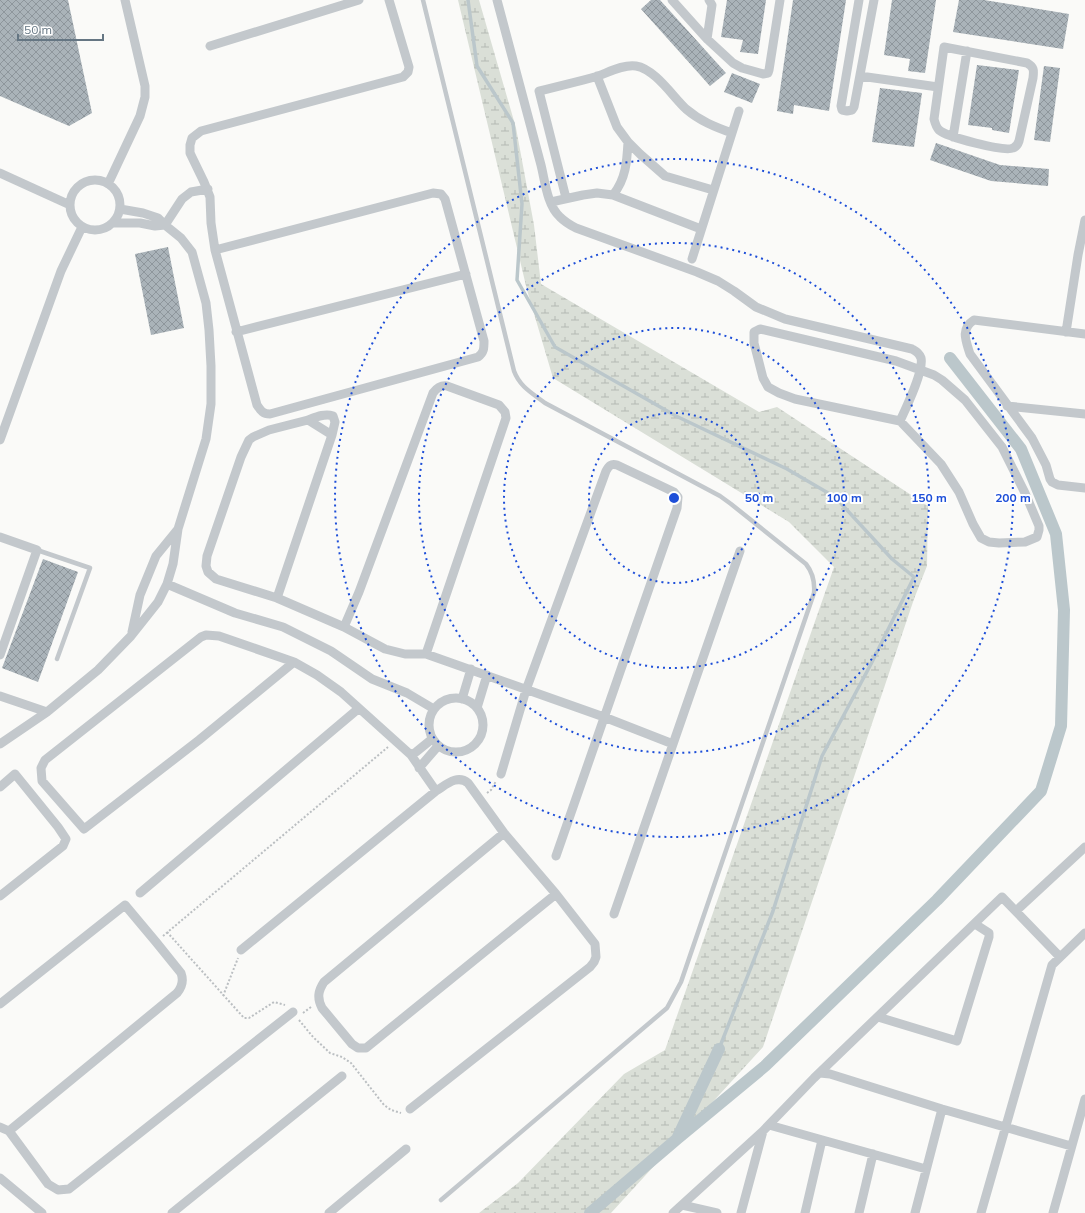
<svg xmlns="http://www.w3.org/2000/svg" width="1085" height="1213" viewBox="0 0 1085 1213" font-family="Mulish,sans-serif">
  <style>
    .wetland { fill: url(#wetland-marsh) }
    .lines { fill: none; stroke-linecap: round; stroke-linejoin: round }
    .stream { stroke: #bbc7cb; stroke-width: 3.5 }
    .canal { stroke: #bbc7cb; stroke-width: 12 }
    .building { fill: url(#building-cross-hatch) }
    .path { stroke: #bbbfc2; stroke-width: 2; stroke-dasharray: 2 2; stroke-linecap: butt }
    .lane { stroke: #c3c8cc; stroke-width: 4.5 }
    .street { stroke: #c3c8cc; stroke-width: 9 }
    .ring { fill: none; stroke: #1d4ed8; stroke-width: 2; stroke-dasharray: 2 4 }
    .centre { fill: #1d4ed8; stroke: #fff; stroke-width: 2 }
    .ring-label { font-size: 12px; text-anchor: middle; font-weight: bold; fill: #1d4ed8; stroke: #fff; stroke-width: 4; stroke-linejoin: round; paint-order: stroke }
  </style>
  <defs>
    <pattern id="wetland-marsh" width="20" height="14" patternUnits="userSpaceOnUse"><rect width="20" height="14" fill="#dadfd7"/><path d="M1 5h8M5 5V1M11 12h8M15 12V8" fill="none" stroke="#b4b9b4"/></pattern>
    <pattern id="building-cross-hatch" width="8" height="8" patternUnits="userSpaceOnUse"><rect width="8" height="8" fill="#aab3b9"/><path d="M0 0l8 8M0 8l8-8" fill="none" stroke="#8e969c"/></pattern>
  </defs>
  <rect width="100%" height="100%" fill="#fafaf8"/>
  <path class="wetland" d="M 458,0 L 479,0 L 516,128 L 534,225 L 541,284 L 759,412 L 777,407 L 928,506 L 927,566 L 914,599 L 763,1047 L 611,1213 L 479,1213 L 518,1183 L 624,1074 L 665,1050 L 834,567 L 789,522 L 553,378 L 527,290 Z"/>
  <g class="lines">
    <path class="stream" d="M 468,0 L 477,66 L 513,123 L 522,204 L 517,280 L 555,347 L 676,416 L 787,469 L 835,497 L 892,559 L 914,577 L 871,664 L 822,756 L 773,911 L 719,1049"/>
    <path class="canal" d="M 677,1139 L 765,1066 L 937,900 L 1041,791 L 1061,726 L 1064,610 L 1056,534 L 1021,449 L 950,358
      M 590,1213 L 677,1139 L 719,1049"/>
  </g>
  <path class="building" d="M 0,0 L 68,0 L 92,113 L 69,126 L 0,96 Z
    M 651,0 L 660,0 L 726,73 L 710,86 L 641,9 Z
    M 727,0 L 766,0 L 758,54 L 740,52 L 743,40 L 721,37 Z
    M 793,0 L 846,0 L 829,111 L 794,105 L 793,114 L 777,111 Z
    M 892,0 L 936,0 L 925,73 L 908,71 L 910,59 L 884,55 Z
    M 959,0 L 984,0 L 1069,14 L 1063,49 L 953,32 Z
    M 977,65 L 1019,70 L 1009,133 L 992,130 L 992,128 L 968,125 Z
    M 1044,66 L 1060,68 L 1050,142 L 1034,140 Z
    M 732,73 L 760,84 L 752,103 L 724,92 Z
    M 880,88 L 922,93 L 914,147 L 872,142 Z
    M 936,143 L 1000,165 L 1049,169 L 1048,186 L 991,181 L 930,160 Z
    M 168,247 L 184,328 L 151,335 L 135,254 Z
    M 43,559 L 78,572 L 38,682 L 2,668 Z"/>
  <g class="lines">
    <path class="path" d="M 487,793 L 491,790 L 496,781
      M 167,932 L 244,1018 L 249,1018 L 274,1002 L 285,1005
      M 163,936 L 388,747
      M 223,996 L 238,958
      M 303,1013 L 311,1007
      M 299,1020 L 313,1037 L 330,1053 L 342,1057 L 351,1063 L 384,1105 L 391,1110 L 401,1113"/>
    <path class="lane" d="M 423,0 L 514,371 C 520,387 532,393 545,403 L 720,496 L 731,504 L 806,564 C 813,573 815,582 814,593 L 681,982 L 667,1008 L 441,1200
      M 37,550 L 90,568 L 57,659"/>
    <path class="street" d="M 497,0 L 541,165 C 545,181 547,205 560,217 C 564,221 570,225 576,228 L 697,272 L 718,281 L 734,291 L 756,307 L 785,319 L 912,349 C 917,352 919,353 921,358 C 924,371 906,408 900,421
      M 672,0 L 707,39 L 733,63 L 742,68 L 763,74 L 768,73 L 769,70 L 780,0
      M 859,0 L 841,106 L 842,110 L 847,111 L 852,110 L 854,107 L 874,0
      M 707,39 L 712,5 L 709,0
      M 210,46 L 359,0
      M 944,47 L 1027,63 C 1034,67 1034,70 1033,78 L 1019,141 C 1018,144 1016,147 1013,148 C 1004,152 947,137 939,130 C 936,127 935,123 934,119 Z
      M 597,76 L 617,127 L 628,142 L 640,154 L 665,176 L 713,190
      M 860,76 L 938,87
      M 953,137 L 967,51
      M 0,173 L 70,205
      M70 205a25 25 0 1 1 50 0a25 25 0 1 1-50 0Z
      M 108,184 L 140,116 L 145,97 L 145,86 L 125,0
      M 613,195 C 626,179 627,161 628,142
      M 566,198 L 539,91 C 558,86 578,82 598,76 C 609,72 624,64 636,66 C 655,69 673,97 686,109 C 700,121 715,127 732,133
      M 551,202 L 583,195 L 597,193 L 613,195 L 701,229
      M 113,223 L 140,223 L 155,226 L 165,225
      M 165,225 L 182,199 L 191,192 L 208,189
      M 215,250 L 433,193 L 441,194 L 445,199 L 484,341 C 484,348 484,353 478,357 L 270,414 C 263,414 261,411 257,405 L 215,250 L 211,223 L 210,197 L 204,182 L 190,153 L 190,145 L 192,138 L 201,131 L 403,77 L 408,72 L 409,67 L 389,0
      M 692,259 L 739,111
      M 760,329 L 896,361 L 934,375 L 942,380 L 965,400 L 1002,447 L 1025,493 L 1039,526 L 1039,530 L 1037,537 L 1025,542 L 999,543 L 989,542 L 981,538 L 973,524 L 959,492 L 941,464 L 900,421 L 795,399 L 779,393 L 768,387 L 763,378 L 754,343 L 754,332 Z
      M 236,332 L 466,274
      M 1066,332 L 1078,255 L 1085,220
      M 1085,334 L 974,320 C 960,329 966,341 970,354 L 1032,438 L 1046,465 L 1050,479 L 1052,482 L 1058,485 L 1085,488
      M 1007,406 L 1085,414
      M 308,420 C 316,417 325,413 333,416 L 335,422 L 332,435
      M 0,440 L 61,271 L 82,227
      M 0,537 L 37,550 L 0,655
      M 167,584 L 235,613 L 283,627 L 331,651 L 372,679 L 407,693 L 434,709
      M 277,598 L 332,435 L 308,420 L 269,430 L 253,437 L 249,440 L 241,457 L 207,556 L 206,566 L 208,572 L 216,579 L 277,598 L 344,627 L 385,649 L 405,654 L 426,654 L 604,717 L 673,744
      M 344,627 L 359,592 L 433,393 C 436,389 440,385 447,386 L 499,405 L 505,412 L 506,418 L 426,654
      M 132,632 L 140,595 L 156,556 L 178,529
      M 294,662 L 199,740 L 84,829 L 42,781 L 41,768 L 45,760 L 201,637 L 206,635 L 219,636 L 294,662 L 317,675 L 341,692 L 411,755 L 436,791
      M 0,696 L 47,712
      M429 725a27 27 0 1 1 54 0a27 27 0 1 1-54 0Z
      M 462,699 L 471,669
      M 477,708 L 487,675
      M 0,744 L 47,712 L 98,670 L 131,636 L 158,602 L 167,584 L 173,564 L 178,529 L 206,439 L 211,404 L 211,366 L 209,330 L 206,303 L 192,252 L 181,238 L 165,225 L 158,218 L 143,213 L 120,209
      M 411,755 L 416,752 L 432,739
      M 419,768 L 438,746
      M 501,774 L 526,690 L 606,471 C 609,466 611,463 617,465 L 674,492 L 678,497 L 677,508 L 556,856
      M 0,787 L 15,774 L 58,827 L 66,839 L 63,846 L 0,896
      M 504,833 L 324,982 C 318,991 317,998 322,1008 L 352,1044 L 358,1048 L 366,1048 L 556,894
      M 140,893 L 358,709
      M 1016,911 L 1085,847
      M 614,914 L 740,551
      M 241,950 L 436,791 C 446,785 457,774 468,783 L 504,833 L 556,894 L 595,944 L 596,957 L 594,962 L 590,967 L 410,1109
      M 0,1004 L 125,905 L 156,942 L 181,973 C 184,981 182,987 177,993 L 9,1131
      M 878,1017 L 957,1041 L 989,937 L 989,933 L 975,924
      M 820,1073 L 830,1074 L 942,1109 L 1071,1146
      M 769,1125 L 926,1169
      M 0,1127 L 9,1131 L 48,1184 L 58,1190 L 69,1189 L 293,1012
      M 0,1178 L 42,1213
      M 682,1205 L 717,1213
      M 172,1213 L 342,1076
      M 329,1213 L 406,1149
      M 673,1213 L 763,1131 L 814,1078 L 1002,897 L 1060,957
      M 741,1213 L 763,1131
      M 805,1213 L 822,1140
      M 859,1213 L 873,1154
      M 915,1213 L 942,1109
      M 981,1213 L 1052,965 L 1085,933
      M 1053,1213 L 1085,1099"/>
  </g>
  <g class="ring">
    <circle cx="674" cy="498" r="85"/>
    <circle cx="674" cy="498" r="170"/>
    <circle cx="674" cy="498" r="255"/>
    <circle cx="674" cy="498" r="339"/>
  </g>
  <circle cx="674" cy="498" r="6" class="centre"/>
  <g class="ring-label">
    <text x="759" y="502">50 m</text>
    <text x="844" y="502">100 m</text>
    <text x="929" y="502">150 m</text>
    <text x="1013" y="502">200 m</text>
  </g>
  <path d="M18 34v6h85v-6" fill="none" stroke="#657683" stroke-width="2"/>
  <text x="24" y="34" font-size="12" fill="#657683" stroke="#ffffff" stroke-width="3" paint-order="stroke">50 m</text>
</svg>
